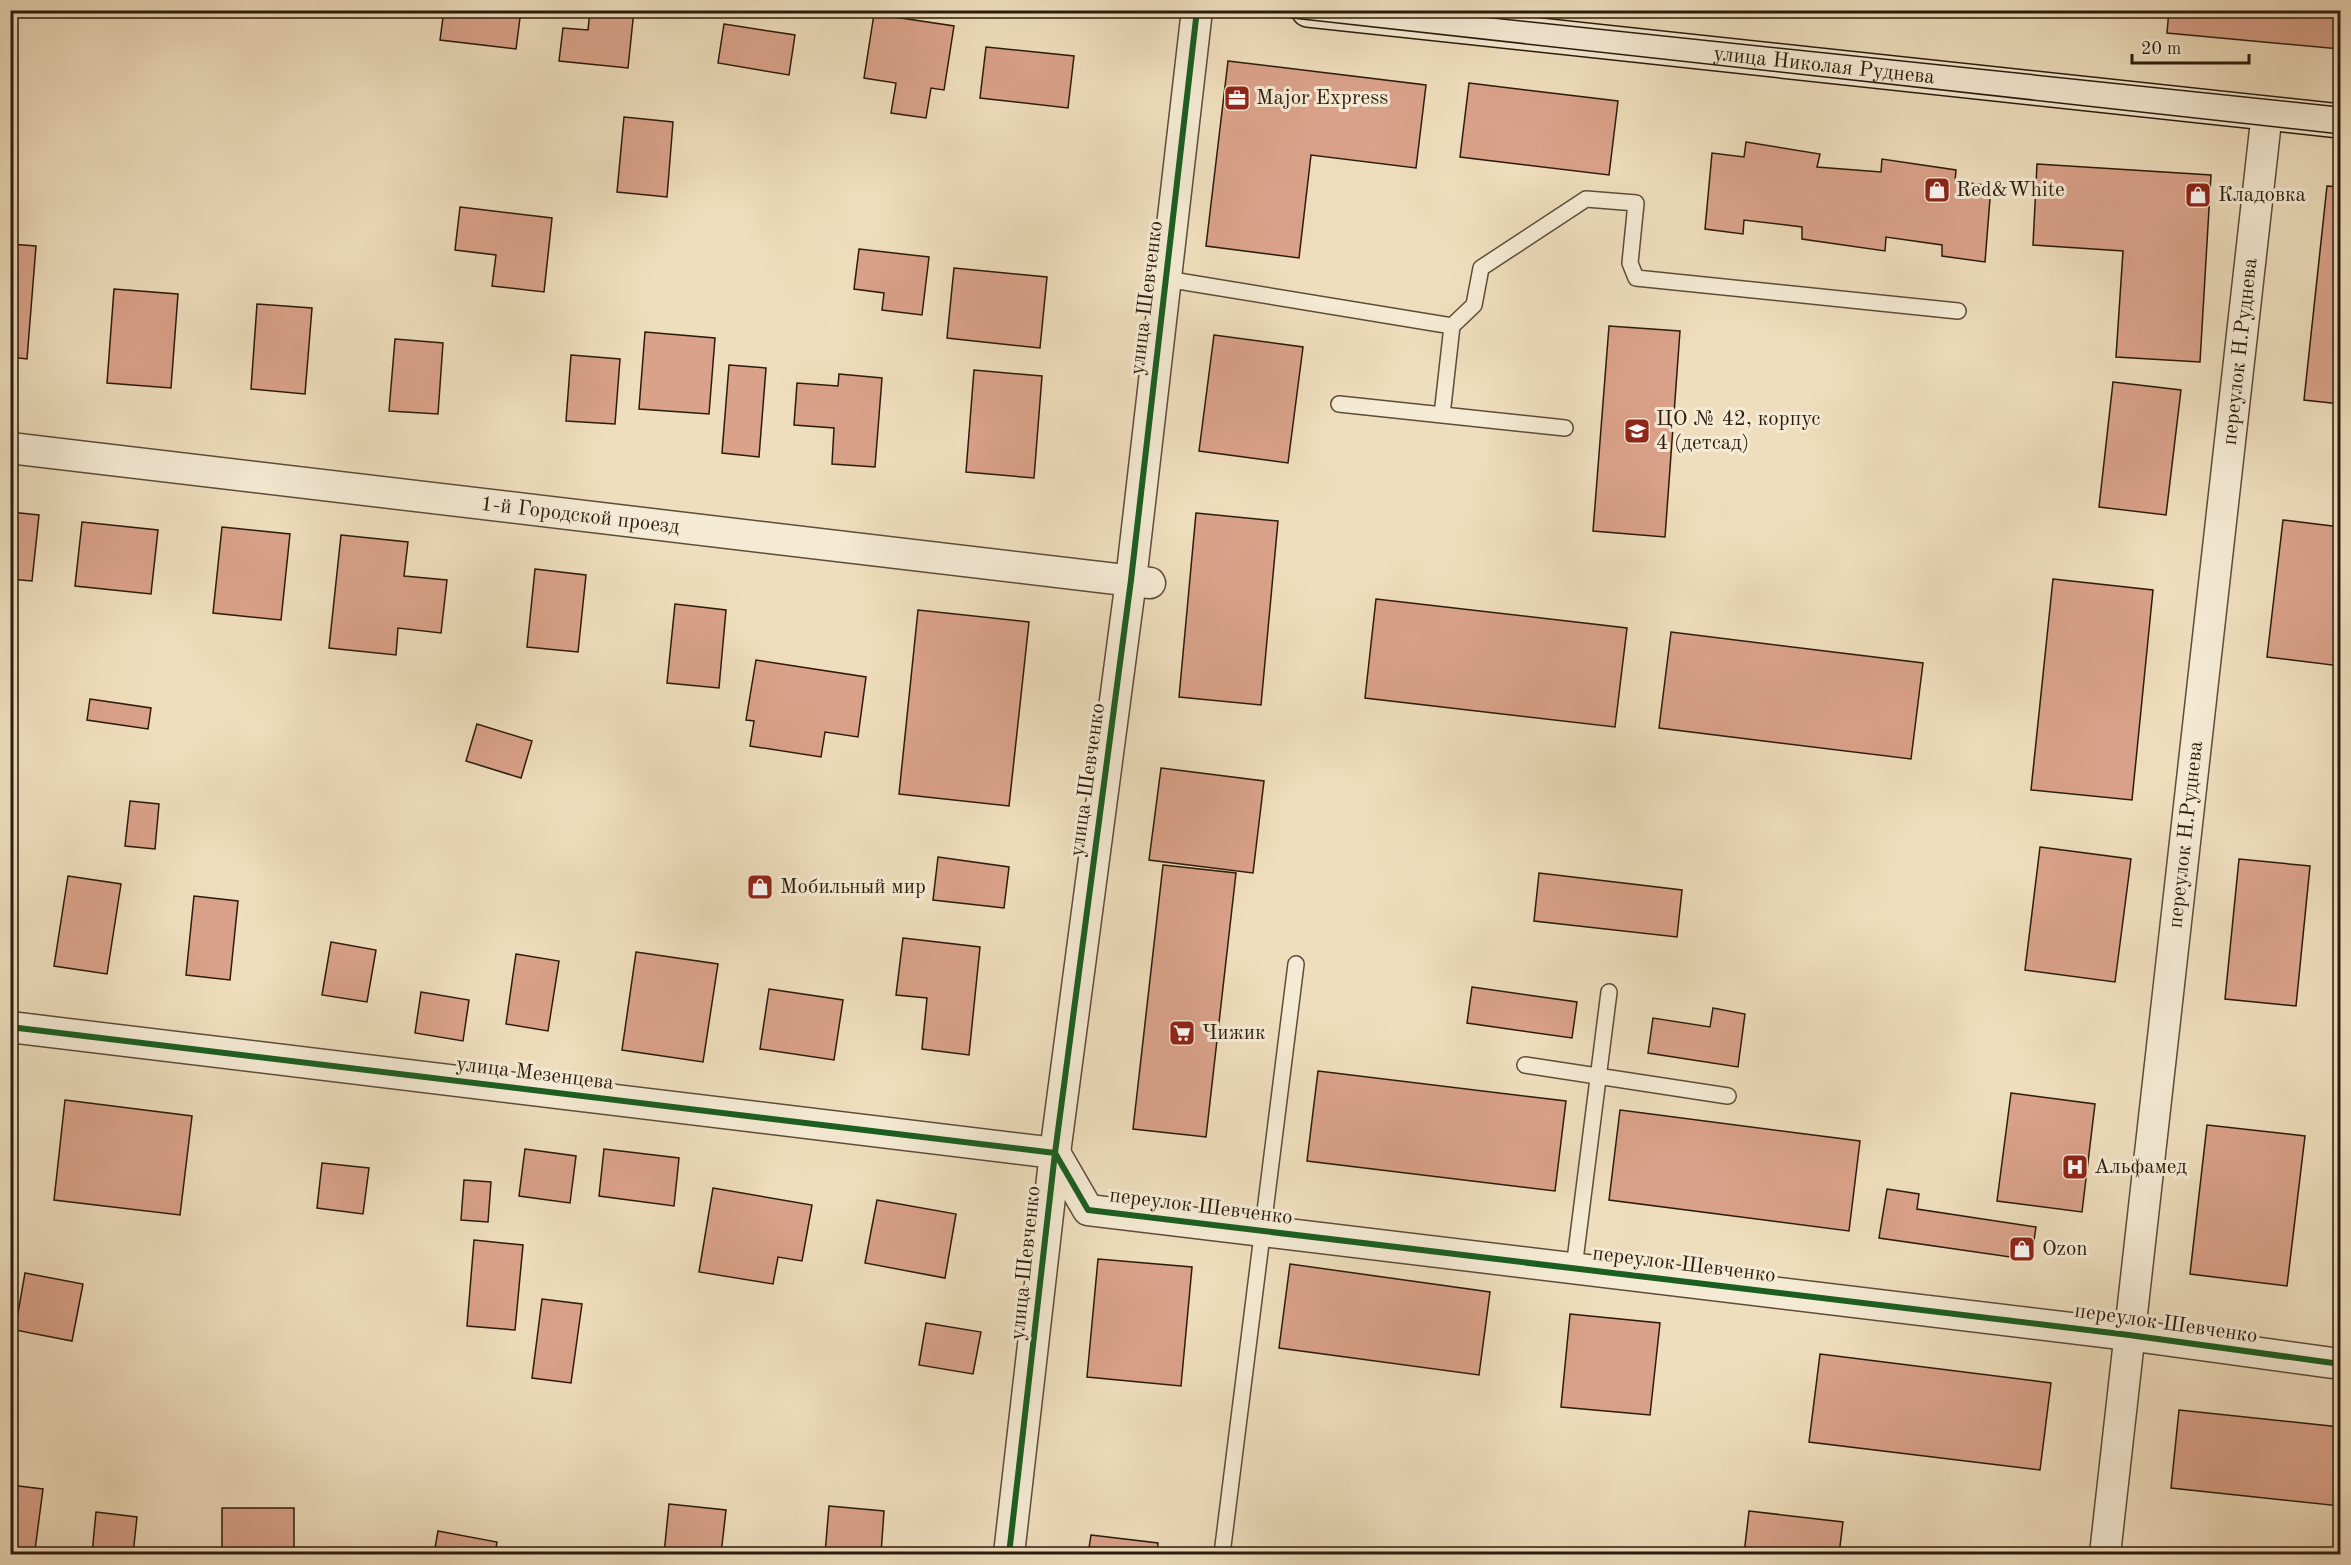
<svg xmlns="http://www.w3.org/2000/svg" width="2351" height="1565" viewBox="0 0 2351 1565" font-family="'Old Standard TT',serif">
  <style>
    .building { fill: #daa28a; stroke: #2b1b0c; stroke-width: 1.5 }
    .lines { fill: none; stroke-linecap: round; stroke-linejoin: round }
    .lane-casing { stroke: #5c4c38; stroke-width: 18 }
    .street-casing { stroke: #5c4c38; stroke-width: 33 }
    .secondary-casing { stroke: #2b1b0c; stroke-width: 36 }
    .lane { stroke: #f5ead4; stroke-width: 15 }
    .street { stroke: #f5ead4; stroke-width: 30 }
    .secondary { stroke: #f5ead4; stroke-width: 33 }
    .tram { stroke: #2b1b0c; stroke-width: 1.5 }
    .cycleway-casing { stroke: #f5ead4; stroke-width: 10 }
    .cycleway { stroke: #1b5e20; stroke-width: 6 }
    .labels { text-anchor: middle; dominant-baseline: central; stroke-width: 6; stroke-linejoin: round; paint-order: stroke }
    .street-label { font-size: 21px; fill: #2b1b0c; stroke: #f5ead4 }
    .poi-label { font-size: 21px; fill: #2b1b0c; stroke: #f5ead4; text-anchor: start }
  </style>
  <rect width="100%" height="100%" fill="#efdebd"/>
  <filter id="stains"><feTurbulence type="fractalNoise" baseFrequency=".00333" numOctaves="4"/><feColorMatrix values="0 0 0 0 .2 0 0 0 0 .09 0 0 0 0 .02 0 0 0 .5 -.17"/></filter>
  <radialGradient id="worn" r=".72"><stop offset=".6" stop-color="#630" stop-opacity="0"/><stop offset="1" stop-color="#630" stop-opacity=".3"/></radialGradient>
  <path class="building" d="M 151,10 L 207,10 L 207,17 Z
    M 444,10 L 521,10 L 516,49 L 440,40 Z
    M 590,10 L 634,10 L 628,68 L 559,61 L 563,28 L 588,30 Z
    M 2032,10 L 2089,10 L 2088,17 Z
    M 2169,10 L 2340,10 L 2340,49 L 2167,33 Z
    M 874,14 L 954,26 L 944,90 L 931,88 L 926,118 L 891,113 L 896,83 L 864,78 Z
    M 724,24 L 795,35 L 789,75 L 718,63 Z
    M 986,47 L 1074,56 L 1068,108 L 980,98 Z
    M 1228,61 L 1426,85 L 1416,168 L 1311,155 L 1299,258 L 1206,246 Z
    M 1469,83 L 1618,101 L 1609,175 L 1460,157 Z
    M 624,117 L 673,122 L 667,197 L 617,192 Z
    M 1746,142 L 1820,154 L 1817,167 L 1881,172 L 1882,159 L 1956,170 L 1955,181 L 1991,186 L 1985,262 L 1942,256 L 1942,245 L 1886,237 L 1885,251 L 1802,239 L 1802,227 L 1744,220 L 1743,234 L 1705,229 L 1712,153 L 1744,157 Z
    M 2037,164 L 2211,175 L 2200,362 L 2116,357 L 2123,251 L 2033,245 Z
    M 2327,186 L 2340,187 L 2340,404 L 2304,400 Z
    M 460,207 L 552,218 L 544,292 L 492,286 L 496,255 L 455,250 Z
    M 10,244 L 36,246 L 27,359 L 10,357 Z
    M 859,249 L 929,257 L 922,315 L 882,310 L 884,293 L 854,289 Z
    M 954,268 L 1047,277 L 1040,348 L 947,338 Z
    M 114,289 L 178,294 L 171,388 L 107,383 Z
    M 257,304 L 312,308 L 305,394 L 251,389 Z
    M 1609,326 L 1680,331 L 1665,537 L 1593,531 Z
    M 645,332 L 715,338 L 709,414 L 639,409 Z
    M 1214,335 L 1303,347 L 1288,463 L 1199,451 Z
    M 395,339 L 443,343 L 438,414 L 389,411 Z
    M 571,355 L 620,359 L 615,424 L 566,421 Z
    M 729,365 L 766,368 L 759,457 L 722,453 Z
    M 974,370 L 1042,376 L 1034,478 L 966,472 Z
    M 839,374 L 882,378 L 875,467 L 832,464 L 834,428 L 794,425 L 797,383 L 838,386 Z
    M 2113,382 L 2181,390 L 2166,515 L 2099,507 Z
    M 10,512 L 39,515 L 32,581 L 10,579 Z
    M 1196,513 L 1278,521 L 1261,705 L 1179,697 Z
    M 2283,520 L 2340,527 L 2340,666 L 2267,657 Z
    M 82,522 L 158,530 L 151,594 L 75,586 Z
    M 222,527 L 290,534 L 281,620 L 213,613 Z
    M 341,535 L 408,542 L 404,576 L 447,580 L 441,633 L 398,628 L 396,655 L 329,648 Z
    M 535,569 L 586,575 L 578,652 L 527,647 Z
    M 2053,579 L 2153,590 L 2132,800 L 2031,790 Z
    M 1376,599 L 1627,628 L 1615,727 L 1365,698 Z
    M 675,604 L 726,610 L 719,688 L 667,683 Z
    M 918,610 L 1029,622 L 1009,806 L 899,794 Z
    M 1671,632 L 1923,663 L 1911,759 L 1659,728 Z
    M 756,660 L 866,677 L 858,737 L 825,732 L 821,757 L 750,746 L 754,721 L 746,720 Z
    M 90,699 L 151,708 L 148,729 L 87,720 Z
    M 477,724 L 532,741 L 521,778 L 466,761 Z
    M 1161,768 L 1264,781 L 1253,873 L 1149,860 Z
    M 130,801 L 159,804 L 155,849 L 125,846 Z
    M 2040,847 L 2131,859 L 2115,982 L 2025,970 Z
    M 938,857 L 1009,867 L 1004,908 L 933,900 Z
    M 2239,859 L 2310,866 L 2296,1006 L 2225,999 Z
    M 1163,865 L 1236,873 L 1206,1137 L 1133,1129 Z
    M 1539,873 L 1682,890 L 1677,937 L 1534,921 Z
    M 68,876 L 121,884 L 107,974 L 54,966 Z
    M 194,896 L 238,901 L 230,980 L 186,975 Z
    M 903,938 L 980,947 L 969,1055 L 922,1049 L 927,998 L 896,995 Z
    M 331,942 L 376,950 L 367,1002 L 322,995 Z
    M 636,952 L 718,964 L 703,1062 L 622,1050 Z
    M 516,954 L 559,961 L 548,1031 L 506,1024 Z
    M 1472,987 L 1577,1002 L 1572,1038 L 1467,1023 Z
    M 769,989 L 843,1000 L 834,1060 L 760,1049 Z
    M 421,992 L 469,1000 L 463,1041 L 415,1033 Z
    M 1713,1008 L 1745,1014 L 1738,1067 L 1648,1053 L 1653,1018 L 1710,1027 Z
    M 1318,1071 L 1566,1101 L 1555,1191 L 1307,1161 Z
    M 2011,1093 L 2095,1104 L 2082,1212 L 1997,1201 Z
    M 65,1100 L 192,1116 L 180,1215 L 54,1200 Z
    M 1620,1110 L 1860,1141 L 1849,1231 L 1609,1200 Z
    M 2207,1125 L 2305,1136 L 2287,1286 L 2190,1274 Z
    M 525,1149 L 576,1156 L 570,1203 L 519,1196 Z
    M 604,1149 L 679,1158 L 674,1206 L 599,1196 Z
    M 322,1163 L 369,1168 L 363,1214 L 317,1208 Z
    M 464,1180 L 491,1182 L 488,1222 L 461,1220 Z
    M 713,1188 L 812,1205 L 802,1261 L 778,1257 L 773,1284 L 699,1272 Z
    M 1887,1189 L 1919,1194 L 1917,1209 L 2036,1227 L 2031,1260 L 1879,1238 Z
    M 877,1200 L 956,1214 L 945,1278 L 865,1263 Z
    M 474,1240 L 523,1245 L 515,1330 L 467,1326 Z
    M 1098,1259 L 1192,1267 L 1181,1386 L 1087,1377 Z
    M 1290,1264 L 1490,1292 L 1479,1375 L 1279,1348 Z
    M 25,1273 L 83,1284 L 72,1341 L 15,1330 Z
    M 542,1299 L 582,1304 L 571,1383 L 532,1378 Z
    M 1570,1314 L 1660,1323 L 1650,1415 L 1561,1407 Z
    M 926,1323 L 981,1332 L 973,1374 L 919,1365 Z
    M 1820,1354 L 2051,1383 L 2040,1470 L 1809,1442 Z
    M 2179,1410 L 2340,1427 L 2340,1506 L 2171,1488 Z
    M 10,1485 L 43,1489 L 35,1550 L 10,1547 Z
    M 669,1504 L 726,1510 L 721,1554 L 664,1554 Z
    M 829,1506 L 884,1511 L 881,1554 L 825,1554 Z
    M 222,1508 L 294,1508 L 294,1554 L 222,1554 Z
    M 1749,1511 L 1843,1522 L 1839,1554 L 1744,1554 Z
    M 96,1512 L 137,1517 L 133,1554 L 92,1554 Z
    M 438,1531 L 497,1542 L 495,1554 L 434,1554 Z
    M 1091,1535 L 1158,1543 L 1157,1554 L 1088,1554 Z
    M 557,1550 L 610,1553 L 610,1554 L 557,1554 Z"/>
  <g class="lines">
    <defs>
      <path id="lane" d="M 1166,279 L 1452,326 L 1474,305 L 1481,268 L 1586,199 L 1636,203 L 1630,263 L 1636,278 L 1958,311
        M 1339,404 L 1565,428
        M 1442,415 L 1452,326
        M 1525,1065 L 1728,1096
        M 1574,1268 L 1609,992
        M 1222,1554 L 1296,964"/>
      <g id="street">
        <path id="s1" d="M 10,448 L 1150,583"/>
        <path d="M 10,1027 L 1055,1153 L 1088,1210 L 2129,1335 L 2340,1364"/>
        <path d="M 1009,1554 L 1055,1153 L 1131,580 L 1197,10"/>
        <path id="s2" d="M 2105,1554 L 2267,112"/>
      </g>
      <g id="secondary">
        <path id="s3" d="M 1308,10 L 2340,121"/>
      </g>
    </defs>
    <use href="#lane" class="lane-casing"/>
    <use href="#street" class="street-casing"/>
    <use href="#secondary" class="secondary-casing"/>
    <use href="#lane" class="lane"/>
    <use href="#street" class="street"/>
    <use href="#secondary" class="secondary"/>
    <path class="tram" d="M 1220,10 L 2340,134
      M 1417,10 L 2340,107"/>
    <defs>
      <path id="cycleway" d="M 10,1027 L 1055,1153 L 1088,1210 L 2129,1335 L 2340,1364
        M 1009,1554 L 1055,1153 L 1131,580 L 1197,10"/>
    </defs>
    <use href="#cycleway" class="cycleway-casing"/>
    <use href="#cycleway" class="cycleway"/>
  </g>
  <defs>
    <symbol id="office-square" viewBox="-11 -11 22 22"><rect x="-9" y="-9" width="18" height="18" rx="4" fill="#8f2418" stroke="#f5ead4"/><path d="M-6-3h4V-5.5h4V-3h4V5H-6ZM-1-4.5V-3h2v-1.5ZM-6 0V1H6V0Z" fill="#fff"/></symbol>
    <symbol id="shop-square" viewBox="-11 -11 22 22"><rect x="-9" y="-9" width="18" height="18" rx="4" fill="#8f2418" stroke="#f5ead4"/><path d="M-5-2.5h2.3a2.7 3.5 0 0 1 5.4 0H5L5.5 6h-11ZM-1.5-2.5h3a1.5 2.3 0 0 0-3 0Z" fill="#fff"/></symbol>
    <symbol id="school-square" viewBox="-11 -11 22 22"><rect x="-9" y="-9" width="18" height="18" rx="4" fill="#8f2418" stroke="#f5ead4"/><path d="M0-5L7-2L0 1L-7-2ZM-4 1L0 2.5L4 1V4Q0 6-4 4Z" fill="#fff"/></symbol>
    <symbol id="supermarket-square" viewBox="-11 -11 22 22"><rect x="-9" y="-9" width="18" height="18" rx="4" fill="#8f2418" stroke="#f5ead4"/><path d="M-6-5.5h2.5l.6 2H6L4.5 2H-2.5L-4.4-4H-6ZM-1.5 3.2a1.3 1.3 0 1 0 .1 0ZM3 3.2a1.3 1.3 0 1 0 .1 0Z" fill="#fff"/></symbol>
    <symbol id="hospital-square" viewBox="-11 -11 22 22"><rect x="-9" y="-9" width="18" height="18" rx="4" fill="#8f2418" stroke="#f5ead4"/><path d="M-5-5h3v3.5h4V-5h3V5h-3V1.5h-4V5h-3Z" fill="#fff"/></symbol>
  </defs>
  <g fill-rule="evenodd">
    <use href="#office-square" x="1222" y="83" width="30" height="30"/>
    <use href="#shop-square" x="1922" y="175" width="30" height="30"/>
    <use href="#shop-square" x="2183" y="180" width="30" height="30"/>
    <use href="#school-square" x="1622" y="416" width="30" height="30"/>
    <use href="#shop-square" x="745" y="872" width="30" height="30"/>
    <use href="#supermarket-square" x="1167" y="1018" width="30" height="30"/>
    <use href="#hospital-square" x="2060" y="1152" width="30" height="30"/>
    <use href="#shop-square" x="2007" y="1234" width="30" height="30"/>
  </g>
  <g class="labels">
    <g class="street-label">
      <text stroke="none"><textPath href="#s3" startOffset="519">улица Николая Руднева</textPath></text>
      <text transform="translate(1147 298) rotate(-83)">улица Шевченко</text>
      <text stroke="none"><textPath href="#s2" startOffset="1210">переулок Н.Руднева</textPath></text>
      <text stroke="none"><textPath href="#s1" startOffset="574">1-й Городской проезд</textPath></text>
      <text transform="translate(1088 780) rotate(-82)">улица Шевченко</text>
      <text stroke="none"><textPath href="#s2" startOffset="724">переулок Н.Руднева</textPath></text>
      <text transform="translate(535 1074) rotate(7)">улица Мезенцева</text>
      <text transform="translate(1201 1207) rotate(7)">переулок Шевченко</text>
      <text transform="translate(1026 1263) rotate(-84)">улица Шевченко</text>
      <text transform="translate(1684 1265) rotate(7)">переулок Шевченко</text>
      <text transform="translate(2166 1324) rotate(8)">переулок Шевченко</text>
    </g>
    <g class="poi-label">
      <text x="1256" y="98">Major Express</text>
      <text x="1956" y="190">Red&amp;White</text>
      <text x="2218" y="195">Кладовка</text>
      <text x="1656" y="419">ЦО № 42, корпус<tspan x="1656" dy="24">4 (детсад)</tspan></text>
      <text x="780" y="887">Мобильный мир</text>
      <text x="1202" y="1033">Чижик</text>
      <text x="2094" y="1167">Альфамед</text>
      <text x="2042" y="1249">Ozon</text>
    </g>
  </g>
  <rect width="2351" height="1565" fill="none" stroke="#efdebd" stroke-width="36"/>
  <rect x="12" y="12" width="2327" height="1541" fill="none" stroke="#2b1b0c" stroke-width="3"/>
  <rect x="18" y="18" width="2315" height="1529" fill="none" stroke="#2b1b0c" stroke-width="1.5"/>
  <path d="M2132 54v9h117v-9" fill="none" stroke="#2b1b0c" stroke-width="3"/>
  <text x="2141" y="54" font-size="18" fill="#2b1b0c" stroke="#f5ead4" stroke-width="4.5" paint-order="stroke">20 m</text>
  <rect width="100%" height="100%" filter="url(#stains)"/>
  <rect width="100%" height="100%" fill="url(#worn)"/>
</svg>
